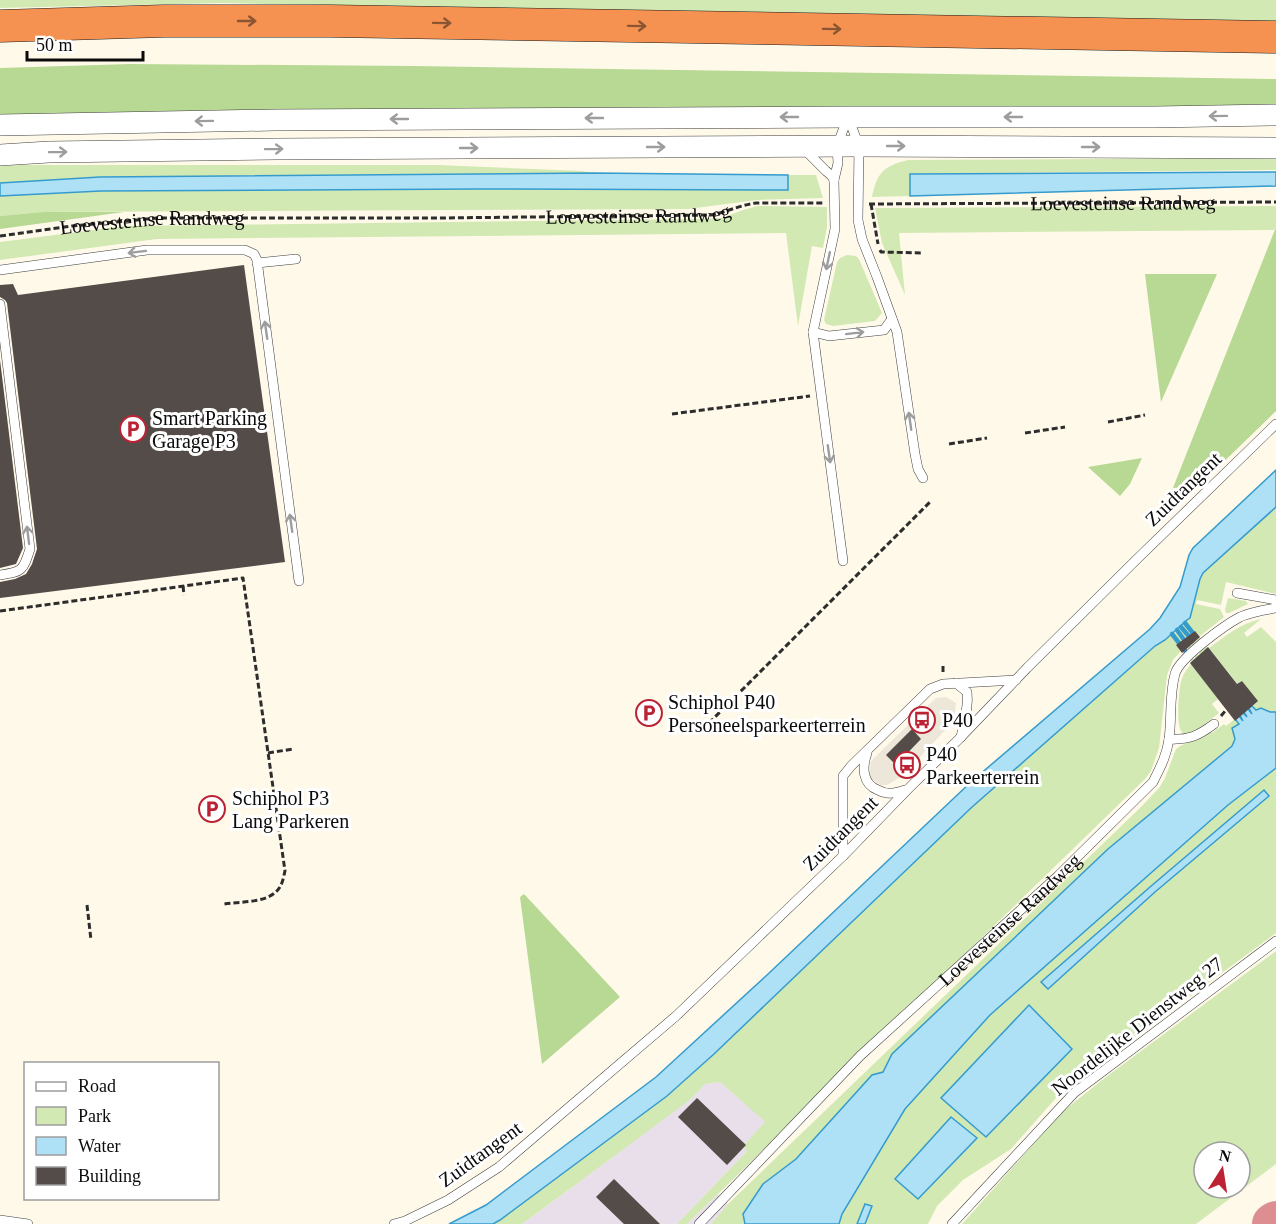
<svg xmlns="http://www.w3.org/2000/svg" width="1276" height="1224" viewBox="0 0 1276 1224" font-family="'Times New Roman',serif">
  <style>
    .industrial { fill: #e9dfeb }
    .green { fill: #d3e9b4; fill-rule: evenodd }
    .forest { fill: #b7d993 }
    .plaza { fill: #ede7da }
    .water { fill: #aee0f6; stroke: #359bcd; stroke-width: 1.5 }
    .lines { fill: none; stroke-linecap: round; stroke-linejoin: round }
    .stream { stroke: #359bcd; stroke-width: 4.5 }
    .taxiway { stroke: #dd8e90; stroke-width: 42 }
    .building { fill: #544c48 }
    .service-casing { stroke: #3e3e3e; stroke-width: 10 }
    .tertiary-casing { stroke: #3e3e3e; stroke-width: 22 }
    .motorway-casing { stroke: #1c1c1c; stroke-width: 33 }
    .path { stroke: #2d2d2d; stroke-width: 3; stroke-dasharray: 6 3; stroke-linecap: butt }
    .service { stroke: #fff; stroke-width: 9 }
    .tertiary { stroke: #fff; stroke-width: 21 }
    .motorway { stroke: #f59251; stroke-width: 32 }
    .oneway { stroke: #8c5532 }
    .oneway2 { stroke: #9d9d9d }
    .labels { text-anchor: middle; dominant-baseline: central; stroke-width: 6; stroke-linejoin: round; paint-order: stroke }
    .street-label { font-size: 20px; fill: #0b0b0b; stroke: #fff }
    .poi-label { font-size: 20px; fill: #0b0b0b; stroke: #fff; text-anchor: start }
  </style>
  <rect width="100%" height="100%" fill="#fff9ea"/>
  <path class="industrial" d="M 720,1082 L 766,1122 L 743,1146 L 748,1150 L 677,1224 L 522,1224 L 578,1183 L 690,1099 L 705,1084 Z
    M 718,1194 L 728,1204 L 711,1224 L 687,1224 Z"/>
  <path class="green" d="M 0,0 L 1276,0 L 1276,21 L 917,17 L 223,3 L 0,8 Z
    M 1276,158 L 1276,170 L 910,174 L 910,196 L 872,197 C 877,173 883,166 908,160 Z
    M 20,165 L 438,165 L 582,171 L 593,173 L 100,177 L 0,183 L 0,166 Z
    M 788,175 L 816,175 L 823,198 L 757,200 L 688,209 L 43,212 L 0,216 L 0,196 L 101,191 L 479,189 L 788,190 Z
    M 757,206 L 827,207 L 827,227 L 823,248 L 812,246 L 798,326 L 786,233 L 157,239 L 0,260 L 0,242 L 125,226 L 691,219 L 723,218 L 740,211 Z
    M 1276,206 L 1276,227 L 1274,230 L 899,233 L 905,295 L 882,243 L 875,208 Z
    M 847,255 L 856,256 L 859,259 L 882,313 L 875,321 L 833,326 L 826,324 L 824,320 L 837,262 L 840,258 Z
    M 1276,507 L 1276,594 L 1226,582 L 1221,605 L 1197,600 L 1196,604 L 1220,609 L 1224,617 L 1200,636 L 1195,631 L 1236,685 L 1233,688 L 1190,634 L 1232,689 L 1228,691 L 1187,638 L 1186,639 L 1227,692 L 1224,695 L 1182,641 L 1181,642 L 1223,696 L 1219,698 L 1178,645 L 1181,651 L 1173,660 L 1167,675 L 1159,748 L 1151,771 L 1145,779 L 687,1224 L 677,1224 L 747,1151 L 743,1146 L 765,1122 L 720,1082 L 705,1084 L 691,1099 L 578,1183 L 522,1224 L 493,1224 L 500,1220 L 667,1096 L 714,1054 L 971,808 L 1155,646 C 1165,639 1185,627 1190,615 C 1195,604 1197,590 1200,579 L 1203,573 Z
    M 1228,598 L 1246,601 L 1248,604 L 1229,613 L 1226,613 L 1225,610 Z
    M 1261,619 L 1244,633 L 1247,637 L 1261,627 L 1276,642 L 1276,712 L 1269,712 L 1261,708 L 1256,710 L 1252,706 L 1257,701 L 1242,681 L 1237,684 L 1209,648 C 1227,635 1239,624 1261,619 Z
    M 1191,664 L 1218,699 L 1212,704 L 1219,713 L 1205,724 L 1206,726 C 1200,729 1189,737 1183,733 C 1175,729 1179,690 1181,681 C 1183,674 1187,669 1191,664 Z
    M 1235,719 L 1239,724 L 1234,731 L 1235,739 L 1232,745 L 1184,785 L 892,1054 L 883,1072 L 872,1075 L 796,1159 L 763,1184 L 743,1213 L 745,1224 L 711,1224 L 728,1204 L 1140,808 L 1159,788 L 1165,778 L 1176,749 C 1187,741 1199,740 1210,731 L 1212,733 L 1224,724 L 1226,726 Z
    M 1276,768 L 1276,933 L 1063,1090 L 1011,1149 L 963,1180 L 937,1206 L 928,1224 L 839,1224 L 842,1214 L 905,1109 L 990,1015 L 1228,805 Z
    M 1276,951 L 1276,1164 L 1196,1224 L 962,1224 L 1062,1112 L 1106,1077 ZM 1204,1152 L 1240,1152 L 1240,1188 L 1204,1188 Z"/>
  <path class="forest" d="M 130,64 L 414,66 L 1276,79 L 1276,110 L 0,116 L 0,68 Z
    M 43,212 L 124,212 L 0,229 L 0,216 Z
    M 1276,227 L 1276,411 L 1173,511 L 1165,508 Z
    M 1145,274 L 1217,274 L 1161,402 Z
    M 1142,458 L 1130,484 L 1120,496 L 1088,467 Z
    M 524,894 L 620,997 L 542,1064 L 520,897 Z"/>
  <path class="plaza" d="M 946,697 L 956,703 L 955,712 L 950,725 L 901,777 L 887,785 L 881,785 L 873,780 L 869,774 L 871,761 L 936,698 Z"/>
  <path class="water" d="M 1276,172 L 1276,186 L 910,196 L 910,174 Z
    M 593,173 L 788,175 L 788,190 L 479,189 L 101,191 L 0,196 L 0,183 L 100,177 Z
    M 1276,470 L 1276,507 L 1203,573 L 1200,579 L 1190,618 L 1187,620 L 1165,640 L 1155,646 L 971,808 L 714,1054 L 667,1096 L 500,1220 L 493,1224 L 449,1224 L 486,1205 L 656,1077 L 767,975 L 972,781 L 1150,629 L 1160,618 L 1180,587 L 1189,555 L 1193,548 Z
    M 1252,706 L 1256,710 L 1261,708 L 1270,712 L 1276,712 L 1276,768 L 1228,805 L 990,1015 L 905,1109 L 842,1214 L 839,1224 L 745,1224 L 743,1214 L 763,1184 L 796,1159 L 872,1075 L 883,1072 L 892,1054 L 1108,849 L 1232,746 L 1235,739 L 1232,728 L 1239,724 L 1235,719 L 1239,716 L 1243,721 L 1240,715 L 1243,713 L 1247,717 L 1244,712 L 1248,709 L 1252,714 L 1249,708 Z
    M 1264,790 L 1269,796 L 1155,892 L 1048,989 L 1041,982 L 1150,887 Z
    M 1029,1005 L 1072,1049 L 986,1137 L 941,1098 Z
    M 951,1117 L 977,1138 L 918,1199 L 895,1179 Z
    M 865,1204 L 872,1206 L 865,1224 L 857,1224 Z"/>
  <g class="lines">
    <path class="stream" d="M 1185,623 L 1196,637
      M 1181,627 L 1192,640
      M 1177,630 L 1187,644
      M 1172,634 L 1190,657"/>
    <path class="taxiway" d="M 1273,1224 L 1276,1222"/>
  </g>
  <path class="building" d="M 244,265 L 285,562 L 0,598 L 0,582 L 15,579 L 26,574 L 32,564 L 37,549 L 7,303 L 5,300 L 0,297 L 0,285 L 13,284 L 18,295 Z
    M 0,360 L 23,548 L 16,564 L 0,568 Z
    M 1195,631 L 1200,637 L 1182,653 L 1176,645 Z
    M 1208,647 L 1237,684 L 1242,681 L 1258,701 L 1235,721 L 1190,663 Z
    M 912,729 L 921,739 L 896,765 L 886,755 Z
    M 697,1098 L 746,1145 L 727,1165 L 678,1117 Z
    M 614,1179 L 660,1224 L 624,1224 L 596,1197 Z"/>
  <g class="lines">
    <defs>
      <g id="service">
        <path d="M 848,117 L 859,146 L 858,220 L 862,239 L 877,277 L 897,332 L 915,454 L 918,469 L 923,478"/>
        <path d="M 804,149 L 826,171 L 831,175 L 834,180"/>
        <path d="M 257,263 L 296,259"/>
        <path d="M 0,270 L 147,250 L 245,250 L 254,254 L 257,260 L 299,581"/>
        <path d="M 0,304 L 30,549 C 23,571 22,572 0,575"/>
        <path d="M 813,332 L 829,336 L 884,330 L 892,319"/>
        <path d="M 843,561 L 813,332 L 835,229 L 834,180 L 838,163 L 837,146 L 848,117"/>
        <path d="M 1237,593 L 1276,600"/>
        <path d="M 956,683 L 967,692 C 969,707 964,722 961,737"/>
        <path d="M 1169,739 C 1189,740 1198,736 1214,724"/>
        <path d="M 867,753 C 862,767 862,784 878,790 C 882,792 887,794 892,793 C 896,793 901,791 906,790"/>
        <path d="M 843,856 L 843,776 L 851,766 L 930,689 L 943,684 L 1016,680"/>
        <path d="M 0,1220 L 28,1224"/>
        <path d="M 394,1224 L 405,1221 L 448,1200 L 499,1167 L 676,1016 L 843,856 L 908,789 L 960,738 L 1027,668 L 1135,561 L 1276,424"/>
        <path id="s3" d="M 699,1224 L 860,1056 L 1058,876 L 1153,782 C 1160,768 1167,755 1169,739 C 1172,718 1169,695 1175,674 C 1179,658 1225,625 1240,617 C 1252,612 1264,610 1276,608"/>
        <path d="M 952,1224 L 1074,1093 L 1276,941"/>
      </g>
      <path id="tertiary" d="M 0,125 L 275,120 L 848,117 L 1155,117 L 1276,115
        M 0,155 L 49,152 L 276,149 L 859,146 L 1276,148"/>
      <path id="motorway" d="M 0,26 L 164,21 L 330,21 L 1276,37"/>
    </defs>
    <use href="#service" class="service-casing"/>
    <use href="#tertiary" class="tertiary-casing"/>
    <use href="#motorway" class="motorway-casing"/>
    <g class="path">
      <path id="s1" d="M 869,204 L 1276,202"/>
      <path d="M 871,204 L 878,244"/>
      <path id="s2" d="M 0,236 L 72,226 L 158,218 L 438,218 L 711,215 C 727,212 740,205 756,203 L 823,203"/>
      <path d="M 880,250 L 881,252 L 923,253"/>
      <path d="M 672,414 L 810,396"/>
      <path d="M 1108,422 L 1145,415"/>
      <path d="M 1025,433 L 1065,427"/>
      <path d="M 949,444 L 987,438"/>
      <path d="M 183,586 L 184,595"/>
      <path d="M 0,611 L 243,578 L 285,871 C 284,875 283,881 281,885 C 272,904 242,901 224,904"/>
      <path d="M 943,666 L 943,674"/>
      <path d="M 1221,716 L 1226,710"/>
      <path d="M 709,723 L 931,501"/>
      <path d="M 268,753 L 293,749"/>
      <path d="M 87,905 L 91,940"/>
    </g>
    <use href="#service" class="service"/>
    <use href="#tertiary" class="tertiary"/>
    <use href="#motorway" class="motorway"/>
  </g>
  <defs><path id="oneway-shaft" d="M-6 0H5M1.5-3L5.5 0L1.5 3" fill="none" stroke-width="1.6" stroke-linecap="round" stroke-linejoin="round" transform="scale(1.5)"/></defs>
  <g class="oneway">
    <use href="#oneway-shaft" transform="translate(247 21)"/>
    <use href="#oneway-shaft" transform="translate(442 23) rotate(1)"/>
    <use href="#oneway-shaft" transform="translate(637 26) rotate(1)"/>
    <use href="#oneway-shaft" transform="translate(832 29) rotate(1)"/>
  </g>
  <g class="oneway2">
    <use href="#oneway-shaft" transform="translate(1218 116) rotate(179)"/>
    <use href="#oneway-shaft" transform="translate(789 117) rotate(180)"/>
    <use href="#oneway-shaft" transform="translate(1013 117) rotate(-180)"/>
    <use href="#oneway-shaft" transform="translate(594 118) rotate(180)"/>
    <use href="#oneway-shaft" transform="translate(399 119) rotate(180)"/>
    <use href="#oneway-shaft" transform="translate(204 121) rotate(179)"/>
    <use href="#oneway-shaft" transform="translate(896 146)"/>
    <use href="#oneway-shaft" transform="translate(656 147)"/>
    <use href="#oneway-shaft" transform="translate(1091 147)"/>
    <use href="#oneway-shaft" transform="translate(469 148)"/>
    <use href="#oneway-shaft" transform="translate(274 149) rotate(-1)"/>
    <use href="#oneway-shaft" transform="translate(58 152) rotate(-1)"/>
    <use href="#oneway-shaft" transform="translate(137 252) rotate(173)"/>
    <use href="#oneway-shaft" transform="translate(828 261) rotate(102)"/>
    <use href="#oneway-shaft" transform="translate(266 330) rotate(-98)"/>
    <use href="#oneway-shaft" transform="translate(855 333) rotate(-7)"/>
    <use href="#oneway-shaft" transform="translate(910 421) rotate(-98)"/>
    <use href="#oneway-shaft" transform="translate(829 454) rotate(82)"/>
    <use href="#oneway-shaft" transform="translate(291 523) rotate(-98)"/>
    <use href="#oneway-shaft" transform="translate(28 535) rotate(-97)"/>
  </g>
  <defs>
    <symbol id="parking-ring" viewBox="-11 -11 22 22"><circle r="9.5" fill="#fff" stroke="#bb2335" stroke-width="1.5"/><path d="M-3.5-5.5H1a3.5 3.5 0 0 1 0 7H-1V5.5H-3.5ZM-1-3.4V-.6H.8a1.4 1.4 0 0 0 0-2.8Z" fill="#bb2335"/></symbol>
    <symbol id="bus-ring" viewBox="-11 -11 22 22"><circle r="9.5" fill="#fff" stroke="#bb2335" stroke-width="1.5"/><path d="M-5-6H5V4H4V6H2V4H-2V6H-4V4H-5ZM-3.5-4V0h7V-4ZM-3.5 1.2v1.5H-2V1.2ZM2 1.2v1.5H3.5V1.2Z" fill="#bb2335"/></symbol>
  </defs>
  <g fill-rule="evenodd">
    <use href="#parking-ring" x="118" y="414" width="30" height="30"/>
    <use href="#parking-ring" x="634" y="698" width="30" height="30"/>
    <use href="#bus-ring" x="907" y="705" width="30" height="30"/>
    <use href="#bus-ring" x="892" y="750" width="30" height="30"/>
    <use href="#parking-ring" x="197" y="794" width="30" height="30"/>
  </g>
  <g class="labels">
    <g class="street-label">
      <text stroke="none"><textPath href="#s1" startOffset="254">Loevesteinse Randweg</textPath></text>
      <text stroke="none"><textPath href="#s2" startOffset="639">Loevesteinse Randweg</textPath></text>
      <text stroke="none"><textPath href="#s2" startOffset="153">Loevesteinse Randweg</textPath></text>
      <text transform="translate(1183 489) rotate(-44)">Zuidtangent</text>
      <text transform="translate(840 833) rotate(-45)">Zuidtangent</text>
      <text stroke="none"><textPath href="#s3" startOffset="435">Loevesteinse Randweg</textPath></text>
      <text transform="translate(1137 1026) rotate(-38)">Noordelijke Dienstweg 27</text>
      <text transform="translate(480 1154) rotate(-36)">Zuidtangent</text>
    </g>
    <g class="poi-label">
      <text x="152" y="418">Smart Parking<tspan x="152" dy="23">Garage P3</tspan></text>
      <text x="668" y="702">Schiphol P40<tspan x="668" dy="23">Personeelsparkeerterrein</tspan></text>
      <text x="942" y="720">P40</text>
      <text x="926" y="754">P40<tspan x="926" dy="23">Parkeerterrein</tspan></text>
      <text x="232" y="798">Schiphol P3<tspan x="232" dy="23">Lang Parkeren</tspan></text>
    </g>
  </g>
  <rect x="24" y="1062" width="195" height="138" fill="#ffffff" stroke="#9d9d9d" stroke-width="1.5"/>
  <rect x="36" y="1082" width="30" height="9" fill="#ffffff" stroke="#9d9d9d" stroke-width="1.5"/>
  <text x="78" y="1092" font-size="18" fill="#0b0b0b">Road</text>
  <rect x="36" y="1107" width="30" height="18" fill="#d3e9b4" stroke="#9d9d9d" stroke-width="1.5"/>
  <text x="78" y="1122" font-size="18" fill="#0b0b0b">Park</text>
  <rect x="36" y="1137" width="30" height="18" fill="#aee0f6" stroke="#9d9d9d" stroke-width="1.5"/>
  <text x="78" y="1152" font-size="18" fill="#0b0b0b">Water</text>
  <rect x="36" y="1167" width="30" height="18" fill="#544c48" stroke="#9d9d9d" stroke-width="1.5"/>
  <text x="78" y="1182" font-size="18" fill="#0b0b0b">Building</text>
  <g transform="translate(1222 1170) rotate(12)"><circle r="28" fill="#ffffff" stroke="#9d9d9d" stroke-width="1.5"/>
  <path d="M0-4.5L10 22L0 15L-10 22Z" fill="#bb2335"/>
  <text y="-9" font-size="16" font-weight="bold" text-anchor="middle" fill="#0b0b0b">N</text>
  </g>
  <path d="M27 51v9h116v-9" fill="none" stroke="#0b0b0b" stroke-width="3"/>
  <text x="36" y="51" font-size="18" fill="#0b0b0b" stroke="#ffffff" stroke-width="4.5" paint-order="stroke">50 m</text>
</svg>
